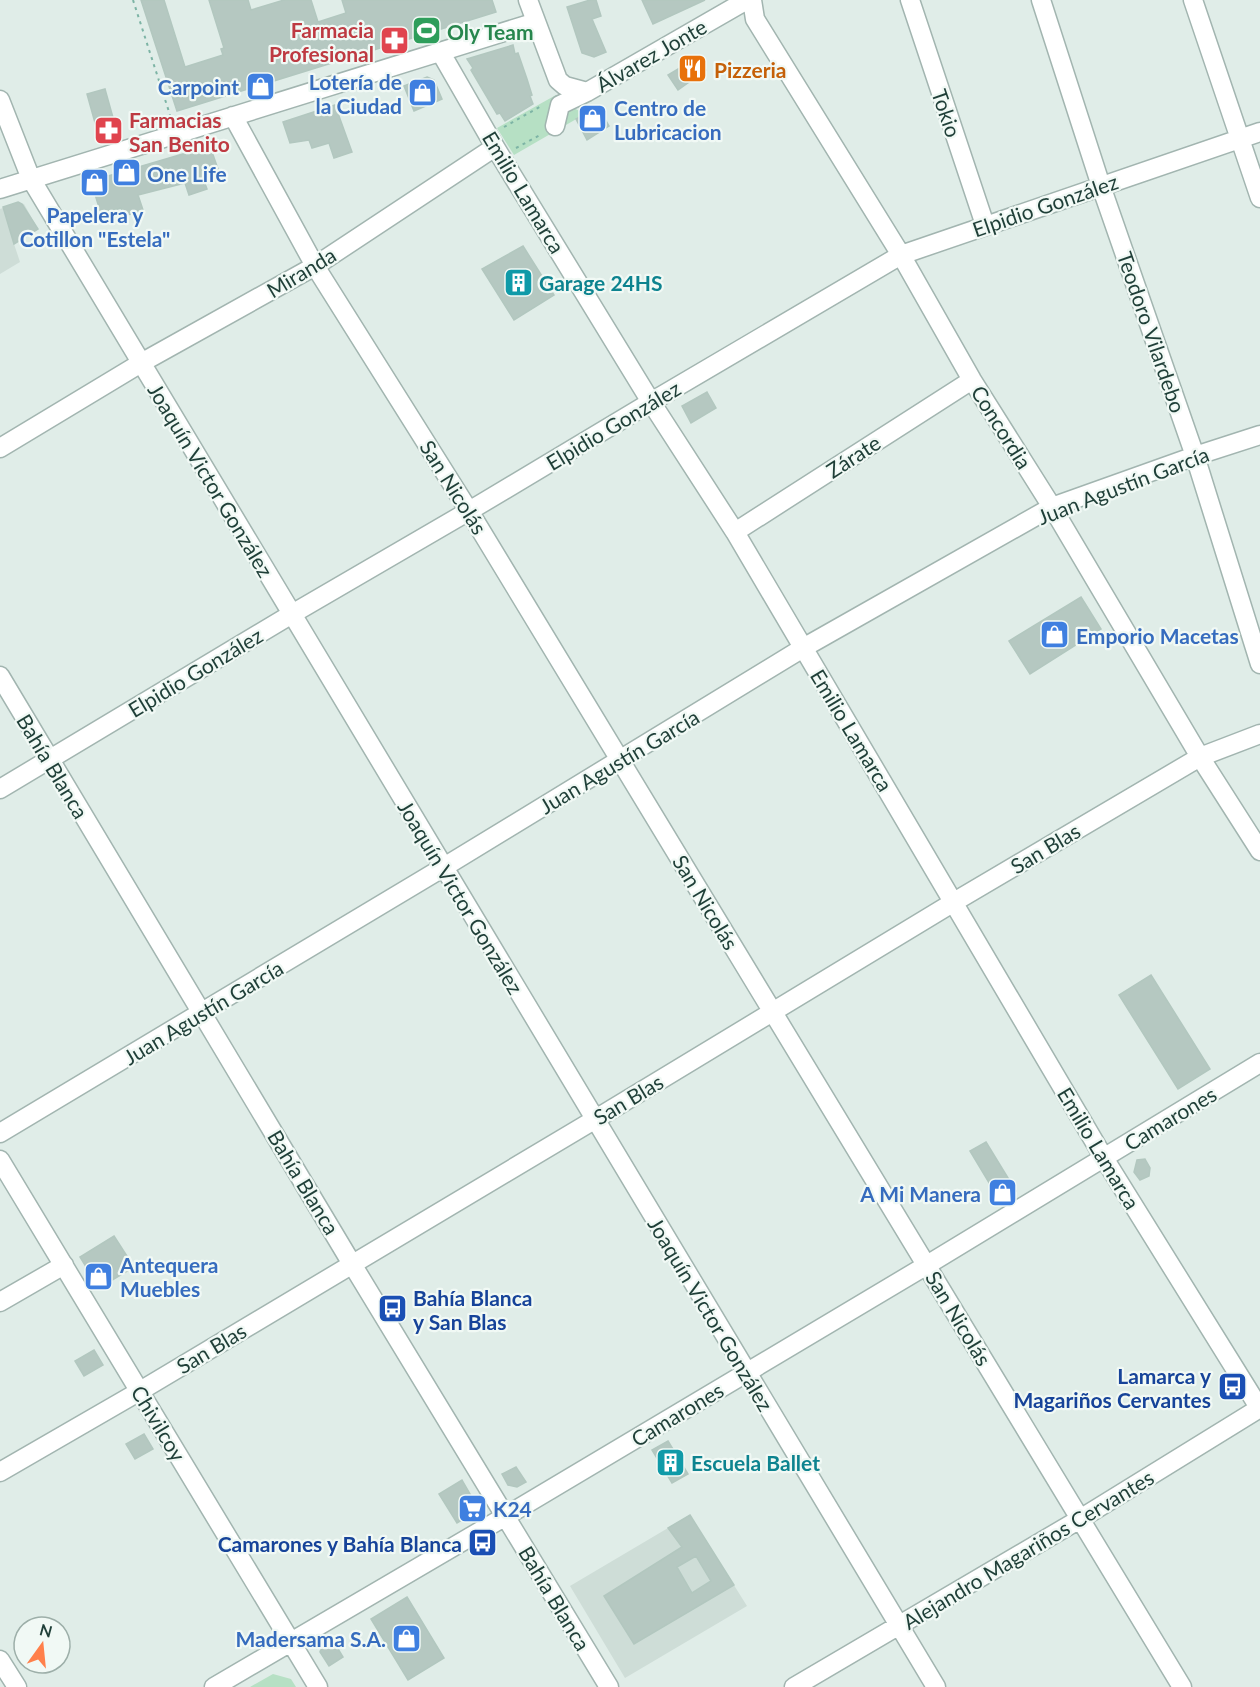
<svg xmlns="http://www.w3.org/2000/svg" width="1260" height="1687" viewBox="0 0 1260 1687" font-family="Lato,sans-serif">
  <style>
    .built { fill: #ceddd7 }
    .green { fill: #b6e0c4 }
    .building { fill: #b5c8c1; stroke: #b2c7bf; stroke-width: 1.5; fill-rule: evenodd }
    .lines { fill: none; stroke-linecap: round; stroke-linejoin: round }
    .minor-casing { stroke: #a2b5b0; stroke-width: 21 }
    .path { stroke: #7db4a5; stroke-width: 2; stroke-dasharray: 3 4.5; stroke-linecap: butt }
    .minor { stroke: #fff; stroke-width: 18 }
    .labels { text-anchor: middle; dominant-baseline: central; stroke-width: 4.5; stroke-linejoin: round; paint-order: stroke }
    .health-label { font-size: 21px; font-weight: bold; fill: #be3a42; stroke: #f1f9f5; text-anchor: end }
    .leisure-label { font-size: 21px; font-weight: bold; fill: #27864d; stroke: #f1f9f5; text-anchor: start }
    .street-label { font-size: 21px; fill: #1f3f38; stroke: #f1f9f5 }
    .food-label { font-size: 21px; font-weight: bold; fill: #c56008; stroke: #f1f9f5; text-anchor: start }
    .shop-label { font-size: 21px; font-weight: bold; fill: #366cbe; stroke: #f1f9f5; text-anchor: start }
    .culture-label { font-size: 21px; font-weight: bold; fill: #0d838f; stroke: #f1f9f5; text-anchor: start }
    .transit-label { font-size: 21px; font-weight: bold; fill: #164399; stroke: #f1f9f5; text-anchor: end }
  </style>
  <rect width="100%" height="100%" fill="#e0ede8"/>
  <path class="built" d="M 19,203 L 24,204 L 38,229 L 14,244 L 20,262 L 0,274 L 0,209 Z
    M 690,1515 L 747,1606 L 625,1678 L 570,1586 Z"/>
  <path class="green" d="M 556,95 L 561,101 L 585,114 L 514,155 L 497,128 Z
    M 273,1674 L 291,1679 L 296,1687 L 250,1687 Z"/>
  <path class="building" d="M 141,0 L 164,0 L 185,67 L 223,55 L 221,49 L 224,48 L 209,0 L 248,0 L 251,10 L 284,0 L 311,0 L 318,22 L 346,13 L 342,0 L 492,0 L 496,12 L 177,111 Z
    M 590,0 L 596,0 L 601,16 L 592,19 L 606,52 L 594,57 L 582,53 L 567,7 Z
    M 642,0 L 705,0 L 653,24 Z
    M 513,45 L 515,54 L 518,53 L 527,79 L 532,95 L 530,96 L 533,104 L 505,121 L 500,113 L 497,114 L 471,70 L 473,68 L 467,59 Z
    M 698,57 L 706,70 L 678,90 L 668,75 Z
    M 427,77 L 434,80 L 442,99 L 414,111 L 404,86 Z
    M 105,89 L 117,132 L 99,137 L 87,94 Z
    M 335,105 L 352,152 L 334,158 L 329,143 L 312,148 L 309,140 L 290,143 L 283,122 Z
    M 598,107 L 609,126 L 587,140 L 576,119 Z
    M 210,146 L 219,172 L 203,178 L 207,189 L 189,195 L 185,183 L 138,195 L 143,210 L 124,216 L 121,208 L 101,214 L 91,181 Z
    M 18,202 L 22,204 L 38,229 L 14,244 L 3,207 Z
    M 523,246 L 554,295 L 514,320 L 482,269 Z
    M 707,392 L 716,408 L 691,423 L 682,406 Z
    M 1081,597 L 1101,629 L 1030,674 L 1009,641 Z
    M 1151,975 L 1210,1069 L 1178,1089 L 1119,995 Z
    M 986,1142 L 1016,1191 L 1000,1201 L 970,1151 Z
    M 1145,1159 L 1150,1168 L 1149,1176 L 1140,1180 L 1134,1172 L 1137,1160 Z
    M 114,1236 L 134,1267 L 99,1288 L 80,1257 Z
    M 94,1350 L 103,1365 L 84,1376 L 75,1361 Z
    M 144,1434 L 153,1449 L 135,1459 L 126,1444 Z
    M 668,1441 L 688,1474 L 672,1483 L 652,1450 Z
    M 516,1467 L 526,1482 L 517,1487 L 508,1485 L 502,1474 Z
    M 462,1480 L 477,1506 L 475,1512 L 457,1523 L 439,1494 Z
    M 690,1515 L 734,1585 L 634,1644 L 604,1596 L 682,1547 L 668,1528 ZM 696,1556 L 711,1581 L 692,1593 L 677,1567 Z
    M 407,1597 L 444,1658 L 408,1680 L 371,1619 Z
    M 332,1639 L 343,1657 L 329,1666 L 320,1652 L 323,1643 Z"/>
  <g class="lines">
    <defs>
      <path id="minor" d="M 528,0 L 558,80 L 565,86 L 587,92
        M 752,0 L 755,19 L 901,255 L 972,380 L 1052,507 L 1200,757 L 1260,851
        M 910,0 L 985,225
        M 1041,0 L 1101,186 L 1195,456 L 1260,664
        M 1193,0 L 1260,198
        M 441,53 L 495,147 L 651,402 L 735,532 L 1104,1158 L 1260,1409
        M 0,100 L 31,179 L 936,1687
        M 233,116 L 315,266 L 469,511 L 1182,1687
        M 555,126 L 560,105 L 587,92 L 747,0
        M 0,189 L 536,22
        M 0,448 L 141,363 L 315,266 L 495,147
        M 735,532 L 972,380
        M 0,676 L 352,1264 L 609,1687
        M 0,789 L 292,614 L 469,511 L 651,402 L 901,255 L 1260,132
        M 0,1133 L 444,867 L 803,648 L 1052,507 L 1195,456 L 1260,435
        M 0,1160 L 318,1687
        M 0,1302 L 64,1265
        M 0,1472 L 140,1391 L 594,1120 L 954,902 L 1200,757 L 1260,734
        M 0,1660 L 17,1687
        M 214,1687 L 506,1516 L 927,1265 L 1260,1063
        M 794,1687 L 1080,1519 L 1260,1408"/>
    </defs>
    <use href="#minor" class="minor-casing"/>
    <path class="path" d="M 133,0 L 171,118
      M 504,127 L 543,105
      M 516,148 L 542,134"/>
    <use href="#minor" class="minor"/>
  </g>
  <defs>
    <symbol id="stadium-square" viewBox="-11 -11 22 22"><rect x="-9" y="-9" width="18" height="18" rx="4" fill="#2e9e5b" stroke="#f1f9f5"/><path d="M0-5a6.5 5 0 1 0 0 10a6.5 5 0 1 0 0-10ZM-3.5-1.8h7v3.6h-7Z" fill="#fff"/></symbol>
    <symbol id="pharmacy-square" viewBox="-11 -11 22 22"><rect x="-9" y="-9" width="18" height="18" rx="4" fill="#e0444e" stroke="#f1f9f5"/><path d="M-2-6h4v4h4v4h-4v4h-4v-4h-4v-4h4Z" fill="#fff"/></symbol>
    <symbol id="restaurant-square" viewBox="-11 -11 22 22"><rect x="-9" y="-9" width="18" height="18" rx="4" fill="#e8710a" stroke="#f1f9f5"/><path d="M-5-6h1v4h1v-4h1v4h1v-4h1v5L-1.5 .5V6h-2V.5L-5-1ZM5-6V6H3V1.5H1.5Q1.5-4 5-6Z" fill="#fff"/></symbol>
    <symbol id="shop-square" viewBox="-11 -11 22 22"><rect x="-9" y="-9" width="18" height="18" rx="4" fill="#3f7fe0" stroke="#f1f9f5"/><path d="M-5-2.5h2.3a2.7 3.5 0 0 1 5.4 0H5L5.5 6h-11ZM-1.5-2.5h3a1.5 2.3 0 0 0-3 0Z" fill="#fff"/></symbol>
    <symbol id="building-square" viewBox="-11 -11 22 22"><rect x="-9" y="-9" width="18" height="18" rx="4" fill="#0f9aa8" stroke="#f1f9f5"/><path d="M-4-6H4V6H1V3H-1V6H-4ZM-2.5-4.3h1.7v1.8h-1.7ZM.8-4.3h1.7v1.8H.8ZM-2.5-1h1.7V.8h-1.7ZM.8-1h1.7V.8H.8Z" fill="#fff"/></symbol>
    <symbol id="bus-square" viewBox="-11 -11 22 22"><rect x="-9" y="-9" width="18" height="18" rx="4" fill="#1a4fb4" stroke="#f1f9f5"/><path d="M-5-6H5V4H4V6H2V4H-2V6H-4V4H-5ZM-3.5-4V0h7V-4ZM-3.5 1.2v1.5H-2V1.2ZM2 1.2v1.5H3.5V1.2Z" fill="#fff"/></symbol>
    <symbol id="supermarket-square" viewBox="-11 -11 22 22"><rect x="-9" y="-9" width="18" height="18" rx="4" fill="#3f7fe0" stroke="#f1f9f5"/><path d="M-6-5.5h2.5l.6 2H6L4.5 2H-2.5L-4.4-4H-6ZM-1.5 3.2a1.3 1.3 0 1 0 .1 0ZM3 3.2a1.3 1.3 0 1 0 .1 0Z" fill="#fff"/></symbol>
  </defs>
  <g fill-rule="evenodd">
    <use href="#stadium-square" x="410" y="14" width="33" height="33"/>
    <use href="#pharmacy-square" x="378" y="24" width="33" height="33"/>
    <use href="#restaurant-square" x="676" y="52" width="33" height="33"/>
    <use href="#shop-square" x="244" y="70" width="33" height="33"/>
    <use href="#shop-square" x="406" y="76" width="33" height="33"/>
    <use href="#shop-square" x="576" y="102" width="33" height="33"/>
    <use href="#pharmacy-square" x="92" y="114" width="33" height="33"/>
    <use href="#shop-square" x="110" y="156" width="33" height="33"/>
    <use href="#shop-square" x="78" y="166" width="33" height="33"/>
    <use href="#building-square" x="502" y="266" width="33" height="33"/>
    <use href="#shop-square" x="1038" y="618" width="33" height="33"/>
    <use href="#shop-square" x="986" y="1176" width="33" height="33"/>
    <use href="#shop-square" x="82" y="1260" width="33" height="33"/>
    <use href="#bus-square" x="376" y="1292" width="33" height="33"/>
    <use href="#bus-square" x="1216" y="1370" width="33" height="33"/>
    <use href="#building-square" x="654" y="1446" width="33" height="33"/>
    <use href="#supermarket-square" x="456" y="1492" width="33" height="33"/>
    <use href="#bus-square" x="466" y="1526" width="33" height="33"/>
    <use href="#shop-square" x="390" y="1622" width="33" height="33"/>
  </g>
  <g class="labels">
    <g class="health-label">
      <text x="374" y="29">Farmacia<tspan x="374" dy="24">Profesional</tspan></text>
      <text x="129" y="119" text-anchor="start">Farmacias<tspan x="129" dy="24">San Benito</tspan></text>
    </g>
    <g class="leisure-label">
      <text x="447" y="31">Oly Team</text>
    </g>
    <g class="street-label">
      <text transform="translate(651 55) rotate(-30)">Álvarez Jonte</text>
      <text transform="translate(947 113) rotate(71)">Tokio</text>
      <text transform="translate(524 192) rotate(59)">Emilio Lamarca</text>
      <text transform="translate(1045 205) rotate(-19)">Elpidio González</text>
      <text transform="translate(301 272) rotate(-31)">Miranda</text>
      <text transform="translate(1152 332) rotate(71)">Teodoro Vilardebo</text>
      <text transform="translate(613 425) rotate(-31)">Elpidio González</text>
      <text transform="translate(1002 427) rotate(58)">Concordia</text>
      <text transform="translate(853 456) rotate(-33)">Zárate</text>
      <text transform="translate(211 480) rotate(59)">Joaquín Victor González</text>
      <text transform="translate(1123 485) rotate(-21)">Juan Agustín García</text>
      <text transform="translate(454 487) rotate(58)">San Nicolás</text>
      <text transform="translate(195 672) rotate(-31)">Elpidio González</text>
      <text transform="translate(852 730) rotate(59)">Emilio Lamarca</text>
      <text transform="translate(619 761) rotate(-31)">Juan Agustín García</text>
      <text transform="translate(53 766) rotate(59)">Bahía Blanca</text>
      <text transform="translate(1045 848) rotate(-31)">San Blas</text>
      <text transform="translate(461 897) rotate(59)">Joaquín Victor González</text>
      <text transform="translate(706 902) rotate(59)">San Nicolás</text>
      <text transform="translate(203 1012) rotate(-31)">Juan Agustín García</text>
      <text transform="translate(628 1099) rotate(-31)">San Blas</text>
      <text transform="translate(1170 1118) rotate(-31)">Camarones</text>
      <text transform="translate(1099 1148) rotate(59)">Emilio Lamarca</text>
      <text transform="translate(304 1182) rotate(59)">Bahía Blanca</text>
      <text transform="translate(711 1314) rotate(59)">Joaquín Victor González</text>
      <text transform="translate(959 1318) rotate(59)">San Nicolás</text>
      <text transform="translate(211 1348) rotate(-31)">San Blas</text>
      <text transform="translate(677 1414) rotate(-31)">Camarones</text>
      <text transform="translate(159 1423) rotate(59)">Chivilcoy</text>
      <text transform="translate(1028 1549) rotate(-31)">Alejandro Magariños Cervantes</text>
      <text transform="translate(555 1598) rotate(59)">Bahía Blanca</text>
    </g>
    <g class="food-label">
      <text x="714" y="69">Pizzeria</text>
    </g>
    <g class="shop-label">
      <text x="402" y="81" text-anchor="end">Lotería de<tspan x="402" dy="24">la Ciudad</tspan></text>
      <text x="239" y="86" text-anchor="end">Carpoint</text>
      <text x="614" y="107">Centro de<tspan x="614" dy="24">Lubricacion</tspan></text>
      <text x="147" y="173">One Life</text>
      <text x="95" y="214" text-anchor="middle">Papelera y<tspan x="95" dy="24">Cotillon "Estela"</tspan></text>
      <text x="1076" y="635">Emporio Macetas</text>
      <text x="981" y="1193" text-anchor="end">A Mi Manera</text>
      <text x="120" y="1264">Antequera<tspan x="120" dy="24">Muebles</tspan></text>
      <text x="493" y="1508">K24</text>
      <text x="386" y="1638" text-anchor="end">Madersama S.A.</text>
    </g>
    <g class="culture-label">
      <text x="539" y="282">Garage 24HS</text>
      <text x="691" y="1462">Escuela Ballet</text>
    </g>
    <g class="transit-label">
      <text x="413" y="1297" text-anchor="start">Bahía Blanca<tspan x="413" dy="24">y San Blas</tspan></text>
      <text x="1211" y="1375">Lamarca y<tspan x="1211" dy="24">Magariños Cervantes</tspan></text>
      <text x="462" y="1543">Camarones y Bahía Blanca</text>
    </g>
  </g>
  <g transform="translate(42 1645) rotate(15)"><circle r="28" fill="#f1f9f5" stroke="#9dafa9" stroke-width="1.5"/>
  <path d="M0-4.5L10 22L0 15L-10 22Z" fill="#ff804b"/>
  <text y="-9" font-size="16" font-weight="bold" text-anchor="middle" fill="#1f3f38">N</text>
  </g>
</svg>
